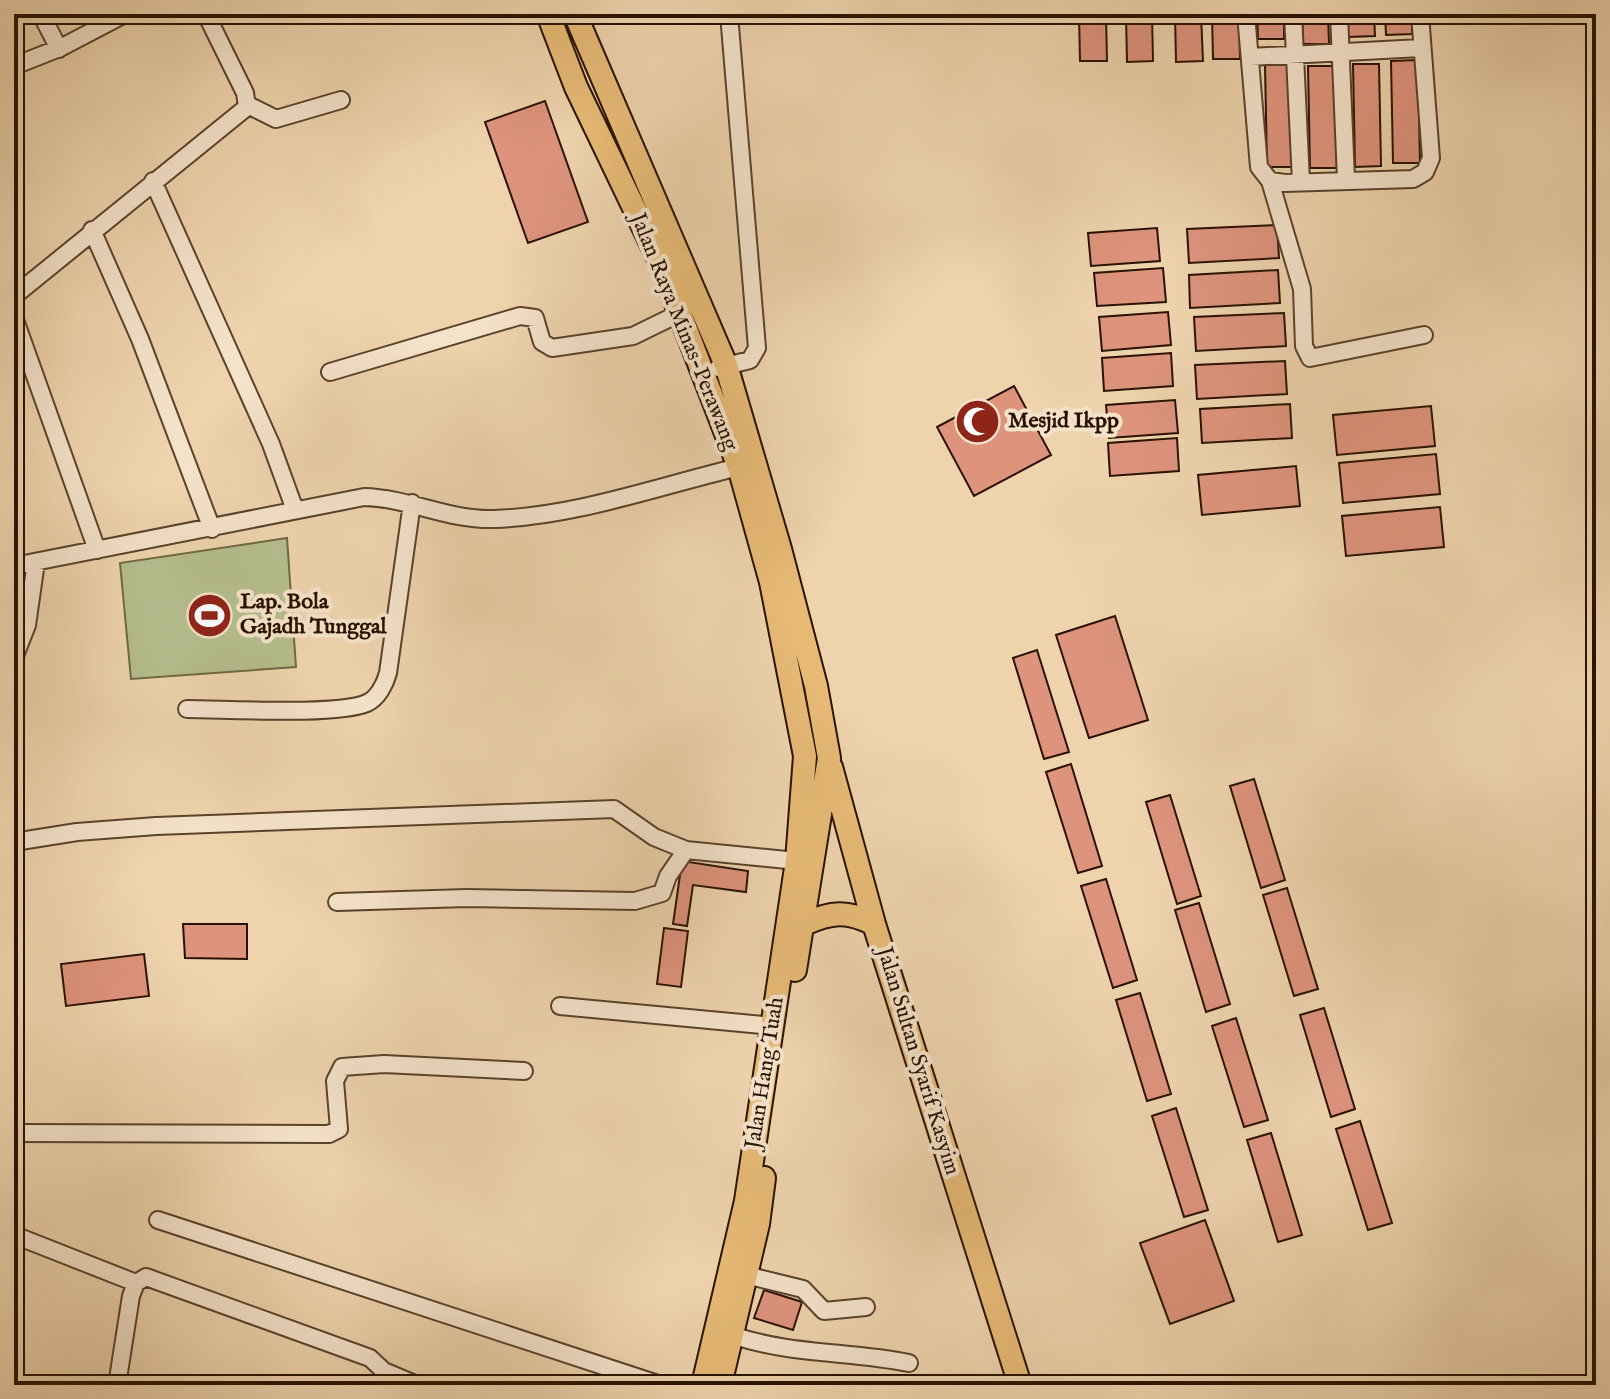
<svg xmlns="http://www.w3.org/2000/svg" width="1610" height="1399" viewBox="0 0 1610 1399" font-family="'IM FELL English',serif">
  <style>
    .green { fill: #b5bd8d; stroke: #6f6846; stroke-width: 2 }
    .building { fill: #de937d; stroke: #291200; stroke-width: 2 }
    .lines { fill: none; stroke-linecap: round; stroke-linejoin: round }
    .minor-casing { stroke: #5a422b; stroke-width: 20 }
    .major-casing { stroke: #291200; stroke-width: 26 }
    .minor { stroke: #f4e2ca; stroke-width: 16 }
    .major { stroke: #e7ba76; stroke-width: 22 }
    .labels { text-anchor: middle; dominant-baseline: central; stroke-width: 8; stroke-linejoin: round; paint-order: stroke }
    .street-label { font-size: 22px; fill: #291200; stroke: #f4e2ca }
    .poi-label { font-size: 22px; font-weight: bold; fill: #291200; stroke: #f4e2ca; text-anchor: start }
  </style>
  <rect width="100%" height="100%" fill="#eed3ad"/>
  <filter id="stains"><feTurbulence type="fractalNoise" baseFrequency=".0025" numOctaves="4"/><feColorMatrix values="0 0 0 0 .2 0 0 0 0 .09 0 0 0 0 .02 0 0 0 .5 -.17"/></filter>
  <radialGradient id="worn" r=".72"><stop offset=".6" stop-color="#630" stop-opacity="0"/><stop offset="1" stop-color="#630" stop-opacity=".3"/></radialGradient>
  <path class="green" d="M 287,538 L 296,667 L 131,679 L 120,563 Z"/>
  <path class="building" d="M 1079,14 L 1106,14 L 1107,61 L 1080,61 Z
    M 1126,14 L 1152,14 L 1153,61 L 1127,62 Z
    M 1175,14 L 1201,14 L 1203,61 L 1176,62 Z
    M 1212,14 L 1239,14 L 1240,59 L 1213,59 Z
    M 1257,14 L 1284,14 L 1284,39 L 1258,39 Z
    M 1302,14 L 1328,14 L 1329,44 L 1303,44 Z
    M 1348,14 L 1374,14 L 1375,36 L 1348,37 Z
    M 1385,14 L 1412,14 L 1412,34 L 1386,35 Z
    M 1418,60 L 1420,163 L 1393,163 L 1391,61 Z
    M 1353,64 L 1379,64 L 1381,166 L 1355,167 Z
    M 1265,65 L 1291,65 L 1293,167 L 1267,167 Z
    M 1308,66 L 1334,66 L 1337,168 L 1310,168 Z
    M 545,101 L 588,222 L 528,243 L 485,122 Z
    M 1277,225 L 1279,258 L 1189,263 L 1187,229 Z
    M 1157,228 L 1160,261 L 1091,266 L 1088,233 Z
    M 1163,268 L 1166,302 L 1097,306 L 1094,273 Z
    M 1278,270 L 1280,303 L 1190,308 L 1189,275 Z
    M 1168,312 L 1171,345 L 1102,351 L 1099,317 Z
    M 1284,313 L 1286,346 L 1196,351 L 1194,317 Z
    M 1171,353 L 1173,386 L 1104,391 L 1102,358 Z
    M 1285,361 L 1287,394 L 1197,399 L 1195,365 Z
    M 1014,386 L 1051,455 L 974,496 L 937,427 Z
    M 1175,400 L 1178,433 L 1109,438 L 1106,405 Z
    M 1290,404 L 1292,438 L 1202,443 L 1200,409 Z
    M 1431,406 L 1435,446 L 1337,455 L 1333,415 Z
    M 1177,438 L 1179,471 L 1110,476 L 1108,443 Z
    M 1436,454 L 1440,494 L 1343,503 L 1339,463 Z
    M 1296,466 L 1300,506 L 1202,515 L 1198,475 Z
    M 1440,507 L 1444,547 L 1346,556 L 1342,516 Z
    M 1115,616 L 1148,720 L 1089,738 L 1056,635 Z
    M 1037,650 L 1069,752 L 1044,759 L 1013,658 Z
    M 1071,764 L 1102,866 L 1078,873 L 1046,772 Z
    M 1254,779 L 1285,880 L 1261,888 L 1230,786 Z
    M 1170,795 L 1201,896 L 1177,904 L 1146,802 Z
    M 682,861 L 748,871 L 746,892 L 693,885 L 687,926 L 673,924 Z
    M 1106,879 L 1137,980 L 1113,988 L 1081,886 Z
    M 1287,888 L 1318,989 L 1294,996 L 1263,895 Z
    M 1199,903 L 1230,1004 L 1206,1012 L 1175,910 Z
    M 183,924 L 247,924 L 247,959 L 185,958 Z
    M 664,928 L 688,931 L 681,987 L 657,984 Z
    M 144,954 L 149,996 L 66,1006 L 61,964 Z
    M 1140,993 L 1171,1094 L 1147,1101 L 1116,1000 Z
    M 1324,1008 L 1355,1109 L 1331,1117 L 1300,1015 Z
    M 1236,1018 L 1268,1120 L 1244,1127 L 1212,1026 Z
    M 1176,1108 L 1208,1210 L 1184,1217 L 1152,1116 Z
    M 1360,1121 L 1392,1223 L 1368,1230 L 1336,1129 Z
    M 1271,1133 L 1302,1235 L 1278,1242 L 1247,1140 Z
    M 1205,1220 L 1234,1301 L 1170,1324 L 1140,1243 Z
    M 764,1290 L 802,1302 L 793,1330 L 754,1318 Z"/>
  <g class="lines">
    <defs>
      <path id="minor" d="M 41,14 L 59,49
        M 1246,14 L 1259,167 L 1270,181 L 1285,183 L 1413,179 L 1425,172 L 1431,158 L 1420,14
        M 1293,14 L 1301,182
        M 1339,14 L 1346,179
        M 1250,57 L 1421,48
        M 14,66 L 62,47 L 125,14
        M 248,105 L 276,119 L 341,100
        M 153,181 L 271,444 L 295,510
        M 1270,181 L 1302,289 L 1304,346 L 1310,358 L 1424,335
        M 92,230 L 140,339 L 212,529
        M 14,296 L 247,107 L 245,93 L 206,14
        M 14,317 L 97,550
        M 718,368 L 750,360 L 757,348 L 729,14
        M 330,372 L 520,316 L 535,318 L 542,342 L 552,348 L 633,336 L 680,313
        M 14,566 L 364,497 C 409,498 449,521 495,519 C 577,516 659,486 739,467
        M 14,658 L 27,625 L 36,562
        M 187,709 C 225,709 337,716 367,703 C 378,698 385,684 388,673 L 412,503
        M 14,842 L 77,832 L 156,826 L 614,809 L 654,837 L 686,850 L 797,861
        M 337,902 L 467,898 L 635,901 L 662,893 L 668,876 L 686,850
        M 560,1006 L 773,1026
        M 14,1133 L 329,1134 L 339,1129 L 335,1081 L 342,1067 L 384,1064 L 524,1071
        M 158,1220 L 661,1385
        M 14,1235 L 136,1283
        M 746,1275 L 803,1289 L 824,1311 L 866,1307
        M 732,1335 C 790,1355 849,1351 909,1363
        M 384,1371 L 417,1385
        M 117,1385 L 131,1296 L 136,1283 L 146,1277 L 370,1358 L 384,1371 L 382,1385"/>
      <path id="major" d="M 548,14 L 576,87 L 660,262 L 739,467 L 771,582 L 805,756 L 797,861 L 746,1201 L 703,1385
        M 575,14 L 726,365 L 780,549 L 816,686 L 829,758 L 795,970
        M 831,767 L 874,924 L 1020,1385
        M 804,924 C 831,912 847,910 874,924
        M 720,1385 L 758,1224 L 764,1178"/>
    </defs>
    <use href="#minor" class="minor-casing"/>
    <use href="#major" class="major-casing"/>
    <use href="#minor" class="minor"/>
    <use href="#major" class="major"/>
  </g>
  <defs>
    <symbol id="mosque-disc" viewBox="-11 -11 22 22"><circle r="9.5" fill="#8f2418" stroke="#f4e2ca"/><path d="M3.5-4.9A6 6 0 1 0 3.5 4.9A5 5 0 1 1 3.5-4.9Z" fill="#fff"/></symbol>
    <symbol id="stadium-disc" viewBox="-11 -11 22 22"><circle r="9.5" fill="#8f2418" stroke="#f4e2ca"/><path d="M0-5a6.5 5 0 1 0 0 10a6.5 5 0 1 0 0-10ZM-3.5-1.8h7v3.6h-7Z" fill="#fff"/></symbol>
  </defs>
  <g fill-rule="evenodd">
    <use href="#mosque-disc" x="952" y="396" width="51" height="51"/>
    <use href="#stadium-disc" x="184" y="590" width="51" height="51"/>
  </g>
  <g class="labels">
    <g class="street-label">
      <text transform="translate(684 332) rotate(68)">Jalan Raya Minas-Perawang</text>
      <text transform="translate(918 1061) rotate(73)">Jalan Sultan Syarif Kasyim</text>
      <text transform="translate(765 1073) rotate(-81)">Jalan Hang Tuah</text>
    </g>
    <g class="poi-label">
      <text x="1008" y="421">Mesjid Ikpp</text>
      <text x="240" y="602">Lap. Bola<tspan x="240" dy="25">Gajadh Tunggal</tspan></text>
    </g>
  </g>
  <rect width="1610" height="1399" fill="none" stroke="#eed3ad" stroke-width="48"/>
  <rect x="16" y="16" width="1578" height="1367" fill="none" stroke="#291200" stroke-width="4"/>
  <rect x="24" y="24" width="1562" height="1351" fill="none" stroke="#291200" stroke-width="2"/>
  <rect width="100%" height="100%" filter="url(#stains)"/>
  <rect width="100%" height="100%" fill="url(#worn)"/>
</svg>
